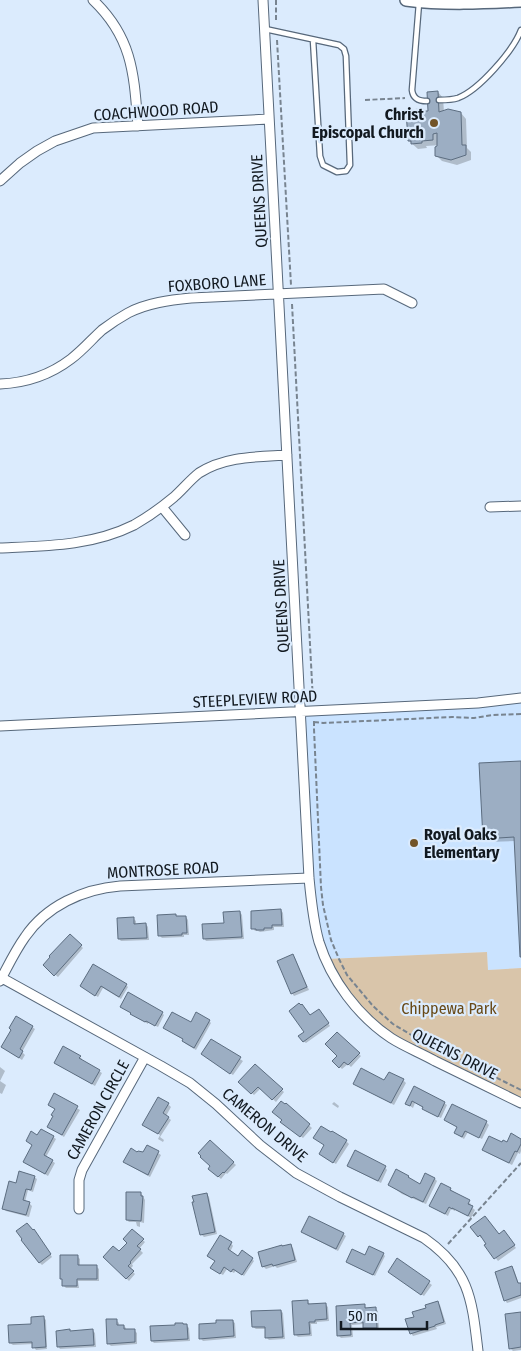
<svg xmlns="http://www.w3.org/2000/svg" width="521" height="1351" viewBox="0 0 521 1351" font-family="'Fira Sans Condensed',sans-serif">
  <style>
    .built { fill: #cae3ff }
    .green { fill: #d9c5aa }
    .shadow { fill: #0003 }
    .building { fill: #9caec3; stroke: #5c6d80 }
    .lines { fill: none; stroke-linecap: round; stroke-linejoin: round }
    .service-casing { stroke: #57687b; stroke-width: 7 }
    .minor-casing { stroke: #57687b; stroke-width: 11 }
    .tertiary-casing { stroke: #57687b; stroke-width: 14 }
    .path { stroke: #788490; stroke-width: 2; stroke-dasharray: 5 2.5; stroke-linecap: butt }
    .service { stroke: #fff; stroke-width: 4.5 }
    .minor { stroke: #fff; stroke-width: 9 }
    .tertiary { stroke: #fff; stroke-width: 11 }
    .poi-dot { fill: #725428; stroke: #dbebfd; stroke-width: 2 }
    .labels { text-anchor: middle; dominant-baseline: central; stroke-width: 4.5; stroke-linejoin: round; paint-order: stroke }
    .street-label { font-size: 16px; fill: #121920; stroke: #dbebfd }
    .poi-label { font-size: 16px; font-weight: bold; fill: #121920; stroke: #dbebfd; text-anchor: end }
    .park-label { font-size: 16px; fill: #684917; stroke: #dbebfd }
  </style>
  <rect width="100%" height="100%" fill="#dbebfd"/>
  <path class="built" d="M 511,700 L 521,703 L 521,968 L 488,970 L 487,952 L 326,959 L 315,925 L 301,711 Z"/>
  <path class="green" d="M 487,952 L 488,970 L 521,968 L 521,1103 L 403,1044 L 366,1017 L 326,959 Z"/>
  <path class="shadow" d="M 438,92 L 443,98 L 444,112 L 461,113 L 466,119 L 467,148 L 471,152 L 471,160 L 457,165 L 442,161 L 437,156 L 442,145 L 426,146 L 427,148 L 418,149 L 409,141 L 425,112 L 429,112 Z
    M 521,762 L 521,946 L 516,841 L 488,842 L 484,838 Z
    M 281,910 L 283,913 L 284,927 L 274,927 L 274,930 L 260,932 L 258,931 L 255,931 L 253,928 Z
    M 240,912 L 242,915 L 244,939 L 206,941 L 204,938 Z
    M 176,915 L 178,918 L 186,917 L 188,920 L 189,935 L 184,935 L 184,937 L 162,938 L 159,935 Z
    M 133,918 L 136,921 L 136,925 L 146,924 L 148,927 L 149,940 L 121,941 L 119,939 Z
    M 70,936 L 83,948 L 58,977 L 44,965 Z
    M 293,956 L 295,958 L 309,990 L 294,996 L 292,993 Z
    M 126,985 L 128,987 L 121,999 L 103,988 L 98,997 L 81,986 Z
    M 162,1013 L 164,1015 L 158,1027 L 148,1022 L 148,1024 L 131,1014 Z
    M 321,1013 L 330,1026 L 306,1043 L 303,1041 L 311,1017 Z
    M 209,1021 L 211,1023 L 196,1050 L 186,1044 L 183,1041 L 184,1040 L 167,1030 Z
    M 32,1027 L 35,1029 L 22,1052 L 25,1055 L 22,1060 L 2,1047 Z
    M 337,1034 L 361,1056 L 351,1067 L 348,1064 L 342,1069 L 334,1061 L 339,1056 Z
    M 211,1040 L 243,1061 L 233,1075 L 205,1056 Z
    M 64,1048 L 80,1057 L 82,1059 L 82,1061 L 102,1073 L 95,1086 L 55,1063 Z
    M 255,1066 L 284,1092 L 276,1102 L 261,1088 L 254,1095 L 240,1082 Z
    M 0,1067 L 5,1071 L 0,1081 L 6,1085 L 2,1094 L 0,1093 Z
    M 403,1080 L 406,1083 L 394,1105 L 357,1086 L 385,1081 Z
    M 415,1087 L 444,1103 L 447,1105 L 441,1118 L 426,1111 L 424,1109 L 424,1108 L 415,1103 L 413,1108 L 407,1104 Z
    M 55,1095 L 80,1110 L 64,1137 L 49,1127 L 56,1109 Z
    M 334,1102 L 339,1106 L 338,1108 L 332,1104 Z
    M 168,1104 L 171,1107 L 166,1116 L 171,1120 L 160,1137 L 164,1140 L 163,1142 L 158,1139 L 160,1135 L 144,1125 Z
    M 452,1106 L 486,1122 L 489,1125 L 482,1139 L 468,1132 L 464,1139 L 455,1133 L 458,1127 L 445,1120 Z
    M 295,1113 L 312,1128 L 303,1138 L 284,1124 L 283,1120 Z
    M 38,1136 L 53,1137 L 56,1139 L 46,1157 L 55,1163 L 48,1176 L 24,1162 L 33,1145 L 27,1141 Z
    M 521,1140 L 521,1151 L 520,1154 L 518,1153 L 512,1165 L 486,1152 L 484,1150 Z
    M 346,1141 L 349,1144 L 336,1164 L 323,1156 Z
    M 210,1142 L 236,1165 L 227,1174 L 226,1173 L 221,1179 L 210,1169 L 212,1166 Z
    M 147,1146 L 161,1155 L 150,1177 L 127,1164 L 137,1153 L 143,1153 Z
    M 385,1167 L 387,1170 L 381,1183 L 351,1168 Z
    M 34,1177 L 37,1179 L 33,1192 L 28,1190 L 25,1202 L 29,1203 L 32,1206 L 29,1217 L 6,1211 L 3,1208 L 17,1184 Z
    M 408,1177 L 421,1185 L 435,1179 L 437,1181 L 426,1204 L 402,1194 L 390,1185 Z
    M 450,1189 L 471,1204 L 470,1206 L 475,1210 L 471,1218 L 455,1209 L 455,1211 L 451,1209 L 448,1216 L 430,1206 Z
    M 141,1193 L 145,1200 L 144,1223 L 140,1222 L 140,1227 L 137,1226 L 136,1222 L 129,1222 L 127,1220 Z
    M 207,1194 L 209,1197 L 217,1234 L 204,1237 L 201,1234 Z
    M 472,1227 L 499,1236 L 506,1235 L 516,1248 L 498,1261 L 486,1246 L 488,1244 L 483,1237 L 481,1238 Z
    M 132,1231 L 145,1242 L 139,1249 L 143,1253 L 132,1264 L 133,1266 L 130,1269 L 135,1274 L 129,1281 L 105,1257 L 119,1253 L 128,1243 Z
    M 303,1232 L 343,1234 L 346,1236 L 338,1251 L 305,1234 Z
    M 36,1233 L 52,1257 L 42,1265 L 39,1262 Z
    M 231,1243 L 233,1246 L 230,1252 L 239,1257 L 252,1259 L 254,1261 L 244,1276 L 236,1270 L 234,1273 L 227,1269 L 223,1275 L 214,1270 L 216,1261 Z
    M 290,1245 L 293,1248 L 297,1262 L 277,1268 L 275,1266 L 266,1269 L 263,1266 Z
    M 383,1254 L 385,1256 L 375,1276 L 350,1264 L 347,1262 L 365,1257 Z
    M 77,1256 L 80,1259 L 80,1266 L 96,1266 L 99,1269 L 99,1281 L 78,1281 L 79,1288 L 66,1288 L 63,1285 Z
    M 512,1267 L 514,1270 L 519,1284 L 521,1284 L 521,1298 L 507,1303 L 505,1300 Z
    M 392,1274 L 418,1275 L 432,1285 L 424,1296 Z
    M 307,1301 L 310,1304 L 325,1304 L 328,1307 L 329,1321 L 317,1322 L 317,1324 L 311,1324 L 312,1336 L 298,1337 L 295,1334 Z
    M 438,1303 L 440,1305 L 446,1324 L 436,1327 L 437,1329 L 413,1336 L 411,1333 L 428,1309 Z
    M 364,1306 L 367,1308 L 375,1309 L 378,1311 L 379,1330 L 367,1330 L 365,1328 L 364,1324 L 352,1325 L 353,1337 L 341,1338 L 338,1335 Z
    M 281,1311 L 283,1313 L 285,1339 L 269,1340 L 266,1337 L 266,1329 L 256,1329 L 253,1327 Z
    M 521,1313 L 521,1350 L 513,1351 L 510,1348 Z
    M 43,1317 L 46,1320 L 47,1349 L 36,1350 L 34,1347 L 33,1344 L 13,1345 L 10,1343 Z
    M 116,1320 L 119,1323 L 119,1326 L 124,1326 L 126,1328 L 126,1330 L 134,1330 L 137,1333 L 137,1344 L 111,1346 L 108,1343 Z
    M 232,1321 L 235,1323 L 236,1338 L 203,1341 L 201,1339 L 217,1324 Z
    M 186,1325 L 189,1328 L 190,1341 L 154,1343 L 152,1341 Z
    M 93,1331 L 95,1333 L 96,1347 L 60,1349 L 58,1346 L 71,1332 Z"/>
  <path class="building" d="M 438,91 L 439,112 L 448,109 L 461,112 L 462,145 L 466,145 L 466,155 L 451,160 L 435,156 L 435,147 L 437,146 L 437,133 L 433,134 L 433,140 L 422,141 L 422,143 L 411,144 L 411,141 L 408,141 L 406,110 L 424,109 L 424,114 L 424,111 L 428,111 L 427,92 Z
    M 521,761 L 521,957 L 520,957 L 514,837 L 483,839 L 479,763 Z
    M 281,909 L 282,925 L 272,925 L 272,928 L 264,928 L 264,930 L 256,930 L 256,929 L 251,929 L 251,911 Z
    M 240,911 L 242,937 L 203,939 L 202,924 L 224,923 L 223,912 Z
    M 176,914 L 176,916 L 186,916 L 187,933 L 182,933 L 182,935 L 158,936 L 157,915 Z
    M 134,917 L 134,924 L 146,923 L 147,938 L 118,939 L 117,918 Z
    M 70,934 L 82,945 L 54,976 L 43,965 L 50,957 L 49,956 Z
    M 293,954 L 307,987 L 291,994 L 277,961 Z
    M 93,964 L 127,984 L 119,997 L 101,986 L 95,996 L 80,986 Z
    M 128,992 L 163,1012 L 155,1026 L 146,1021 L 145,1022 L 130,1014 L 131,1013 L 120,1007 Z
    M 299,1003 L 301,1005 L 302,1004 L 310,1015 L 319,1009 L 329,1023 L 303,1042 L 298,1036 L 304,1032 L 289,1011 Z
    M 172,1012 L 191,1022 L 196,1012 L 210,1020 L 194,1048 L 182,1041 L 183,1039 L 163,1028 Z
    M 16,1016 L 33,1026 L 20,1049 L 23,1051 L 19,1058 L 1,1047 L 11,1030 L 9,1028 Z
    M 337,1032 L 360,1053 L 348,1065 L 344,1062 L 339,1068 L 332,1061 L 337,1056 L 325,1044 Z
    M 211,1039 L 241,1057 L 230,1074 L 201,1054 Z
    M 63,1046 L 81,1056 L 79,1058 L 100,1070 L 92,1084 L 54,1063 Z
    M 255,1064 L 283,1089 L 272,1100 L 258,1087 L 251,1094 L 238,1082 Z
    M 361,1068 L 384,1080 L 389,1072 L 404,1079 L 391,1103 L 353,1084 Z
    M 414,1086 L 445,1102 L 438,1117 L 422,1109 L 423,1107 L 412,1101 L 410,1106 L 405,1104 Z
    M 54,1093 L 78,1106 L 62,1135 L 47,1127 L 53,1116 L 51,1115 L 55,1109 L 48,1105 Z
    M 158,1097 L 169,1103 L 163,1113 L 169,1117 L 158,1134 L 142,1125 Z
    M 281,1101 L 285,1104 L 286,1103 L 310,1124 L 300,1137 L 280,1122 L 282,1120 L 272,1112 Z
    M 452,1104 L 487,1121 L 479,1138 L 465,1131 L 462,1137 L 454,1133 L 457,1127 L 444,1120 Z
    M 321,1126 L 331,1132 L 332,1131 L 347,1140 L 333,1163 L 319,1154 L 324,1145 L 313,1138 Z
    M 41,1129 L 54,1136 L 44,1155 L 53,1160 L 45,1174 L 23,1162 L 32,1145 L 26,1141 L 31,1131 L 37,1135 Z
    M 511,1133 L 521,1139 L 521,1144 L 517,1152 L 515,1151 L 509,1163 L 482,1150 L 489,1136 L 502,1142 L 503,1140 L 507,1142 Z
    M 210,1140 L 234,1162 L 224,1173 L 223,1172 L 218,1177 L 208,1169 L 210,1166 L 200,1157 L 201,1156 L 198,1153 Z
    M 147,1145 L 159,1151 L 148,1175 L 123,1162 L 131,1148 L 137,1152 L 138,1151 L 143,1152 Z
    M 355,1150 L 386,1166 L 378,1181 L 347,1166 Z
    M 396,1169 L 409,1176 L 408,1177 L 420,1184 L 425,1173 L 435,1178 L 423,1202 L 413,1197 L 412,1198 L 388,1185 Z
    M 19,1171 L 35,1176 L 31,1190 L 26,1189 L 23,1200 L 30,1202 L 26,1215 L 2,1209 L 9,1181 L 16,1183 Z
    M 441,1183 L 451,1188 L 450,1190 L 470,1200 L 468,1204 L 473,1206 L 468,1216 L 452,1208 L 452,1209 L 449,1207 L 445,1214 L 429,1206 Z
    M 126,1192 L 141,1192 L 141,1196 L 143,1196 L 141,1221 L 126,1220 Z
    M 207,1193 L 215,1232 L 200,1235 L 192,1202 L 194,1202 L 192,1196 Z
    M 309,1216 L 344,1233 L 336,1249 L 301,1232 Z
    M 485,1216 L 499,1234 L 504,1230 L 515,1245 L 494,1259 L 484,1245 L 486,1244 L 480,1235 L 478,1237 L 470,1227 Z
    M 27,1223 L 33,1230 L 34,1229 L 51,1254 L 39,1263 L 21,1240 L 22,1239 L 16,1231 Z
    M 132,1229 L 144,1239 L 137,1246 L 141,1249 L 130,1262 L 131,1263 L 128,1266 L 134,1271 L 126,1279 L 103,1257 L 113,1246 L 119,1251 L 127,1243 L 123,1239 Z
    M 220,1235 L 232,1242 L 228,1249 L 238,1256 L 242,1250 L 253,1258 L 242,1275 L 233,1269 L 231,1272 L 224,1267 L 220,1274 L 210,1268 L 215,1261 L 207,1256 Z
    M 291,1244 L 295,1260 L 273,1266 L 272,1264 L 262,1267 L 258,1252 L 282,1245 L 282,1246 Z
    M 369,1246 L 384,1253 L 373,1275 L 346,1262 L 352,1249 L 365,1255 Z
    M 60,1255 L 78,1255 L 78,1265 L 97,1265 L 97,1279 L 77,1279 L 77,1286 L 62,1286 L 62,1279 L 60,1279 Z
    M 397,1258 L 430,1281 L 421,1295 L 388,1272 Z
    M 512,1266 L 518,1283 L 521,1283 L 521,1295 L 504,1301 L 495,1272 Z
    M 308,1300 L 308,1304 L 326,1303 L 327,1319 L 315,1320 L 315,1322 L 309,1322 L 310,1334 L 294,1335 L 292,1301 Z
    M 438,1301 L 444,1322 L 435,1325 L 435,1326 L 410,1334 L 405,1319 L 414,1317 L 412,1312 L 426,1308 L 425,1305 Z
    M 365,1304 L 365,1308 L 376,1307 L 377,1328 L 363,1328 L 363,1322 L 350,1323 L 351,1335 L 337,1336 L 336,1306 Z
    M 281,1310 L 283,1337 L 265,1338 L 265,1327 L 252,1327 L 251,1311 Z
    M 521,1312 L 521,1347 L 509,1349 L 505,1314 Z
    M 44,1316 L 46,1347 L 32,1348 L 32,1342 L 9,1343 L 8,1325 L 31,1324 L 31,1317 Z
    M 106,1319 L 117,1319 L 117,1325 L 124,1325 L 124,1329 L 135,1329 L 135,1342 L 107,1344 Z
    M 216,1320 L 233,1320 L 234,1336 L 199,1339 L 199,1324 L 216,1323 Z
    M 175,1323 L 183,1323 L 183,1324 L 187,1324 L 188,1339 L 151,1341 L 150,1326 L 175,1325 Z
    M 70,1329 L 70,1331 L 93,1329 L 94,1345 L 57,1347 L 56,1331 Z"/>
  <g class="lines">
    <defs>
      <path id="service" d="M 419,3 L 412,90 C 413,99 419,101 427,101
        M 265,29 L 339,45 L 344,49 L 346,56 L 350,165 L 346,171 L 337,172 L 323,165 L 320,156 L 313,40
        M 439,100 C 445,100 452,100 458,98 C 479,90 513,51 521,30"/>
      <path id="minor" d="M 93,0 C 133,38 134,75 138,126
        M 263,0 L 309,878 C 311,899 313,921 319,942 C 331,980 358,1016 391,1038 C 405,1047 421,1053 435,1061 C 464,1075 492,1089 521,1103
        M 0,181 L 20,163 L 37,151 L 55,141 L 93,128 L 269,119
        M 0,384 C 26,383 50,375 71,359 C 83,350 92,339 102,330 C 110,324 119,318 128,313 C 147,303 170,300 191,298 L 384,289 L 412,303
        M 162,507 L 185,535
        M 490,507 L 521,506
        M 0,548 C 46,546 92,546 134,525 C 148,517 162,507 174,497 C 183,489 190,480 199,473 C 226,456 257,457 287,455
        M 0,726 L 478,703 L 521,698
        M 2,978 L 161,1066 L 190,1083 L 216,1104 L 260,1145 L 296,1173 L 340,1197 L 424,1238 C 470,1270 472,1300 478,1351
        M 0,981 C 8,966 15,951 25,937 C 46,906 83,889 120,886 L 309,878
        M 79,1209 L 79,1180 L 82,1170 L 145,1057"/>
      <path id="tertiary" d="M 406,0 C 444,5 483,3 521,1"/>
    </defs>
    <use href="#service" class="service-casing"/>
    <use href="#minor" class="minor-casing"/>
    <use href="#tertiary" class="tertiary-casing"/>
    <path class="path" d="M 276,0 L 276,22
      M 277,40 L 291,285
      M 365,100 L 405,98
      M 292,304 L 313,701
      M 314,721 L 314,729 L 321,887 L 323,905 L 331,940 L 339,959 L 347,975 L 373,1006 L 393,1024 L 413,1036 L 521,1090
      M 314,722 L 323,723 L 452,717 L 474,718 L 492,715 L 521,714
      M 448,1244 L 521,1163"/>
    <use href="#service" class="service"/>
    <use href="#minor" class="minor"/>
    <use href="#tertiary" class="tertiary"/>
  </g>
  <g class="poi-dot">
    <circle cx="434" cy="123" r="5"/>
    <circle cx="414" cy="843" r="5"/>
  </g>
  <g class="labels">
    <g class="street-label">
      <text transform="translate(156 111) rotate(-4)">COACHWOOD ROAD</text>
      <text transform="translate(259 201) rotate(-93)">QUEENS DRIVE</text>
      <text transform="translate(217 283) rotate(-4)">FOXBORO LANE</text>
      <text transform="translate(281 606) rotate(-93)">QUEENS DRIVE</text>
      <text transform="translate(255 699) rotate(-3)">STEEPLEVIEW ROAD</text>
      <text transform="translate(163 870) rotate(-3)">MONTROSE ROAD</text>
      <text transform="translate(455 1054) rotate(27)">QUEENS DRIVE</text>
      <text transform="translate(98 1110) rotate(-61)">CAMERON CIRCLE</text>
      <text transform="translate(265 1125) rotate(40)">CAMERON DRIVE</text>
    </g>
    <g class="poi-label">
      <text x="424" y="114">Christ<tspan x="424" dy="18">Episcopal Church</tspan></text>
      <text x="424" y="834" text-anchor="start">Royal Oaks<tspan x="424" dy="18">Elementary</tspan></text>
    </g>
    <g class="park-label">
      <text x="449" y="1008">Chippewa Park</text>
    </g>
  </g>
  <path d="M341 1321v8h86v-8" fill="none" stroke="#121920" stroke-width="2.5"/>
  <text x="348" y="1321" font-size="15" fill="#121920" stroke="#dbebfd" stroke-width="4" paint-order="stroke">50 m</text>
</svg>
